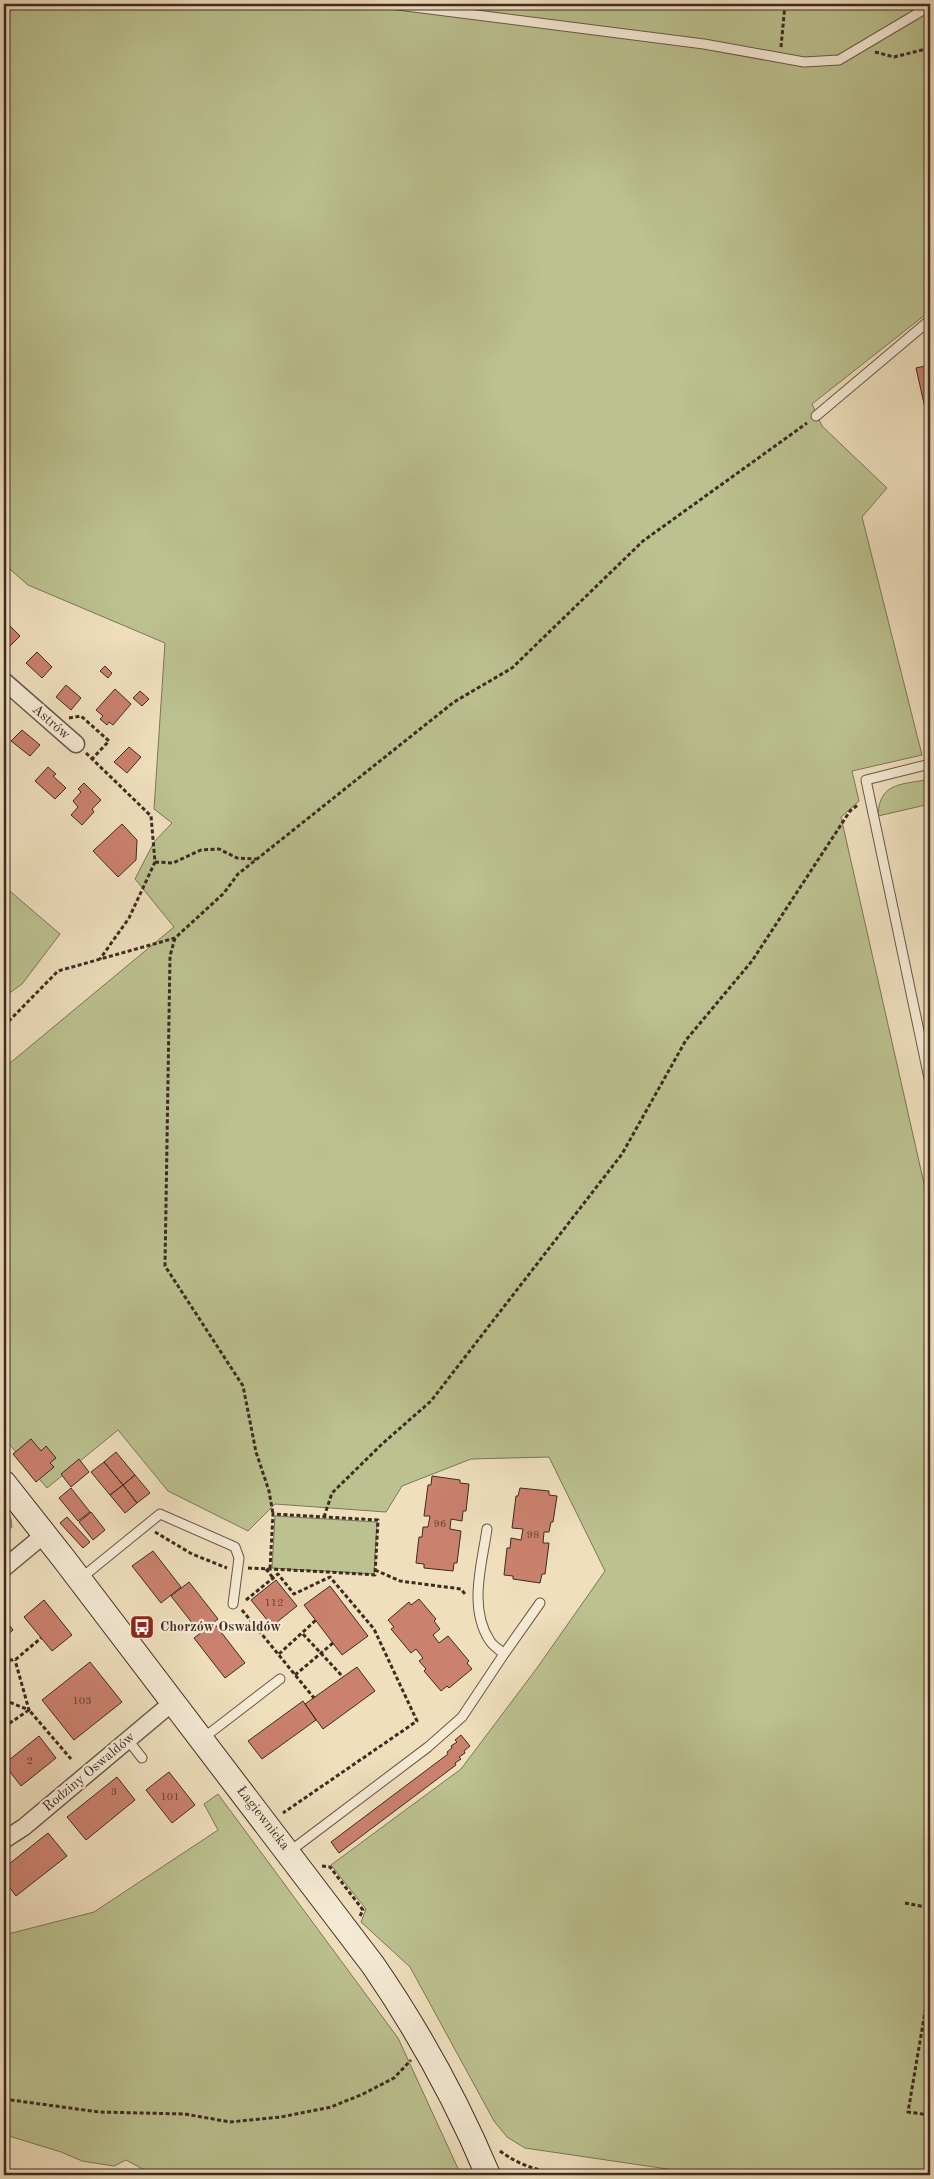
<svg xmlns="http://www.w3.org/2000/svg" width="934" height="2179" viewBox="0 0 934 2179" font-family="'Old Standard TT',serif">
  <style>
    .green { fill: #bbc18f; stroke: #7c7658 }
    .building { fill: #ca816d; stroke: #3e2b22 }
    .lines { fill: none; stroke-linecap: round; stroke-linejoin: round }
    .lane-casing { stroke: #6a5849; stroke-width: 11 }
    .street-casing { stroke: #6a5849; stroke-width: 19 }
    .secondary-casing { stroke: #3e2b22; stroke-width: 26 }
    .path { stroke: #3e2b22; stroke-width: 3; stroke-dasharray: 4 2.5; stroke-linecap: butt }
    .lane { stroke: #f5ead4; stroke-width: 9 }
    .street { stroke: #f5ead4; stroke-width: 16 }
    .secondary { stroke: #f5ead4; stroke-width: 24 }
    .labels { text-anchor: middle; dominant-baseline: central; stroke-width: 4.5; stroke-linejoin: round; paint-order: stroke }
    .number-label { font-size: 11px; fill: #614035 }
    .street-label { font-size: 14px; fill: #3e2b22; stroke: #f5ead4 }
    .poi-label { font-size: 14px; font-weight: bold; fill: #3e2b22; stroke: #f5ead4; text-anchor: start }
  </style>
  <rect width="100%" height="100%" fill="#efdfbd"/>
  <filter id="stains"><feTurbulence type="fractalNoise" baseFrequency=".004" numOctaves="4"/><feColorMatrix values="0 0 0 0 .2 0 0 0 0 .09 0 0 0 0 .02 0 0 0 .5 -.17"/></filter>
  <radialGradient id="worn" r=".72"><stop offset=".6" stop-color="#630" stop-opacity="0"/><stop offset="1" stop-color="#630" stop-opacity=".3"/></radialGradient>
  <path class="green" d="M 4,4 L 930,4 L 930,311 L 812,404 L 822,426 L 887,488 L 862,517 L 922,755 L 852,771 L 859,801 L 841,817 L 930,1210 L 930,2175 L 708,2175 L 525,2148 L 507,2137 L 494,2121 L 410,1967 L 361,1922 L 366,1909 L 331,1865 L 461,1769 L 537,1668 L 605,1571 L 549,1457 L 471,1459 L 402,1486 L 386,1512 L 275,1504 L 248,1531 L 168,1491 L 118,1430 L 47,1488 L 4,1438 L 4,1068 L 174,927 L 135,879 L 154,842 L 172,823 L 154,809 L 165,643 L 28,585 L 4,564 Z
    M 930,779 L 930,804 L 878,816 C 879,781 903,785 930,779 Z
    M 4,886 L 60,934 L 22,984 L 4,997 Z
    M 4,1505 L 11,1519 L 12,1527 L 5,1533 Z
    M 275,1516 L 377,1522 L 374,1574 L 272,1568 Z
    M 218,1794 L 398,2038 L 461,2175 L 154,2175 L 126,2160 L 114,2166 L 82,2161 L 61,2152 L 9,2136 L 4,2136 L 4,1935 L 94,1912 L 218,1830 L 204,1804 Z"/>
  <path class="building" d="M 930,365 L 930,430 L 916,368 Z
    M 930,571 L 930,597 L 925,573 Z
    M 4,620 L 20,636 L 6,650 L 4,648 Z
    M 37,652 L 52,667 L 42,678 L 26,663 Z
    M 105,666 L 112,673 L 108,678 L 100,671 Z
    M 66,685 L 81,698 L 71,710 L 56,697 Z
    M 115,689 L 131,704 L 113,725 L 109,722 L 107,725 L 100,719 L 103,716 L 96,710 Z
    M 140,691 L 149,699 L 142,706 L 133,698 Z
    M 22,730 L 40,745 L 30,756 L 11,741 Z
    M 129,747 L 141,757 L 127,773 L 114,762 Z
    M 48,767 L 56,774 L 53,776 L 66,788 L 55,799 L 35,781 Z
    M 84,783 L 101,800 L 92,809 L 94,812 L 82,825 L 71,815 L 78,807 L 73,801 L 81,792 L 78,789 Z
    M 122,824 L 137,840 L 136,860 L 118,877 L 93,851 Z
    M 31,1439 L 41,1451 L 46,1446 L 56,1458 L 50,1463 L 54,1467 L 36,1482 L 13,1454 Z
    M 116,1452 L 135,1475 L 123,1485 L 104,1462 Z
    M 79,1459 L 89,1472 L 71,1487 L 61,1474 Z
    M 104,1462 L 123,1485 L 110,1495 L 91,1472 Z
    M 135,1475 L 150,1493 L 137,1503 L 123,1485 Z
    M 432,1476 L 460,1480 L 460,1483 L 469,1484 L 466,1511 L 463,1511 L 462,1521 L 451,1519 L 450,1529 L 461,1531 L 457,1563 L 454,1563 L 453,1571 L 424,1568 L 424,1564 L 416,1563 L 419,1537 L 422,1537 L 423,1527 L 428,1527 L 430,1516 L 424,1516 L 428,1485 L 431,1485 Z
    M 123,1485 L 137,1503 L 125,1513 L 110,1495 Z
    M 71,1488 L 90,1512 L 78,1521 L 59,1498 Z
    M 520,1488 L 549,1491 L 549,1495 L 557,1496 L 553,1522 L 551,1522 L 549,1532 L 544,1532 L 543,1543 L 549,1543 L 545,1574 L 542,1574 L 540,1583 L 513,1579 L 513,1576 L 504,1575 L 507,1548 L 510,1548 L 511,1538 L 521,1540 L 523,1529 L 512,1528 L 516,1496 L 518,1496 Z
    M 91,1512 L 105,1530 L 93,1540 L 79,1522 Z
    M 67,1517 L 90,1542 L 83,1548 L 60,1523 Z
    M 153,1551 L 181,1587 L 161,1603 L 132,1566 Z
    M 276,1580 L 297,1606 L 272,1626 L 251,1600 Z
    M 189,1582 L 218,1619 L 200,1633 L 171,1596 Z
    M 330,1586 L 368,1636 L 342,1655 L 304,1605 Z
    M 419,1599 L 436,1619 L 434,1621 L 440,1629 L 433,1635 L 439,1643 L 448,1636 L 469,1661 L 467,1663 L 472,1669 L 449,1688 L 447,1686 L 441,1691 L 424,1671 L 426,1669 L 419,1661 L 423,1658 L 416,1649 L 411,1653 L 391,1629 L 394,1627 L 388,1620 L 409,1602 L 411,1605 Z
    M 44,1600 L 72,1635 L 52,1651 L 24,1617 Z
    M 4,1618 L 13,1630 L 4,1638 Z
    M 214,1623 L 245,1663 L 225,1678 L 194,1638 Z
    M 90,1662 L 122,1702 L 74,1740 L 42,1700 Z
    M 357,1667 L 375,1691 L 323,1729 L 305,1704 Z
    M 303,1701 L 316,1720 L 262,1759 L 248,1741 Z
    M 461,1735 L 470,1746 L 464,1751 L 465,1753 L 459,1757 L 461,1759 L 455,1763 L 456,1765 L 339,1853 L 331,1842 L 448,1754 L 447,1752 L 452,1748 L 451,1746 L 457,1742 L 455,1740 Z
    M 39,1736 L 56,1758 L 21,1786 L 4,1764 Z
    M 169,1772 L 195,1805 L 172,1823 L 146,1790 Z
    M 117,1777 L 135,1800 L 86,1840 L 67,1817 Z
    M 48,1833 L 67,1856 L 16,1896 L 4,1880 L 4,1868 Z"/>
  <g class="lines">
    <defs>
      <path id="lane" d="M 390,4 L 704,44 L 804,62 L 839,60 L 930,6
        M 816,416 L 930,320
        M 930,764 L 866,780 L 930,1083
        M 80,1579 L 160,1514 L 235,1547 L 239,1558 L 233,1604
        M 504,1654 L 540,1603
        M 202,1739 L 280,1679
        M 128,1740 L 142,1758
        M 289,1852 L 428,1747 L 462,1717 L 504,1654 C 500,1650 493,1646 490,1641 C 468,1608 482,1564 487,1529"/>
      <path id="street" d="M 4,681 L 76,744
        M 4,1568 L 45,1534
        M 4,1840 L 24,1827 L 173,1702"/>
      <path id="secondary" d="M 4,1483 L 64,1559 L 373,1965 C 419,2032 457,2101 488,2175"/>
    </defs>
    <use href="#lane" class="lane-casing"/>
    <use href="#street" class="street-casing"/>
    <use href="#secondary" class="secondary-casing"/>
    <path class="path" d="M 781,47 L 785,4
      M 875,52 L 894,57 L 930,48
      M 69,718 L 81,716 L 109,741 L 92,759
      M 86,753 L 151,816 L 155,862 L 129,918 L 100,959
      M 155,862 L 173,863 L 201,850 L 219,849 L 237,858 L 256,859
      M 175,938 L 170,956 L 165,1266 L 243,1386 L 256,1452 L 269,1491 L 273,1514
      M 4,1026 L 58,971 L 175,938 L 224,893 L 238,874 L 257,859 L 454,702 L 512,668 L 643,541 L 807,423
      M 324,1517 L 332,1493 L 382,1444 L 431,1401 L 622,1154 L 686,1040 L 752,961 L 850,811 L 859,804
      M 155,1532 L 192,1554 L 227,1568
      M 248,1568 C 291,1570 333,1572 375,1575 L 378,1520 L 273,1514 L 270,1569
      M 266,1569 L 273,1578
      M 375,1570 L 400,1581 L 461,1589 L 465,1594
      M 246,1600 L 278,1574 L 294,1594 L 330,1577 L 374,1629 L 417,1721 L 283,1813
      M 242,1610 L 314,1698
      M 303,1634 L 343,1677
      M 4,1653 L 9,1660
      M 279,1654 L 316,1620
      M 4,1664 L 9,1660 L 15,1660 L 41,1638
      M 295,1675 L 333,1643
      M 4,1700 L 29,1710 L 15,1660
      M 4,1727 L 29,1710 L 71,1759
      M 4,1752 L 4,1757
      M 322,1866 L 330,1867 L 363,1910 L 360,1916
      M 905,1903 L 930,1908
      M 930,2006 L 926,2006 L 908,2112 L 930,2115
      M 4,2099 L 99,2112 L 185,2114 L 230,2122 L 281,2117 L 331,2107 L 363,2094 L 394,2078 L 411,2060
      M 500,2151 C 520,2166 540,2171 565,2175"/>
    <use href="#lane" class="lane"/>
    <use href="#street" class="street"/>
    <use href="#secondary" class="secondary"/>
  </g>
  <defs>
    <symbol id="bus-square" viewBox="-11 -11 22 22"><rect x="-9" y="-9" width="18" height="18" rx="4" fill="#8f2418" stroke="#f5ead4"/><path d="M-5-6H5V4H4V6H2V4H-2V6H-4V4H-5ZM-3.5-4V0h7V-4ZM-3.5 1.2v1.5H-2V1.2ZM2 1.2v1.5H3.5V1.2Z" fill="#fff"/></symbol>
  </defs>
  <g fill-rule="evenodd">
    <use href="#bus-square" x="128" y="1613" width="28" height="28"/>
  </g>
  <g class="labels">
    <g class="number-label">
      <text x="440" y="1524">96</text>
      <text x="533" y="1535">98</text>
      <text x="274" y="1603">112</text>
      <text x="82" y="1701">103</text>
      <text x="30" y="1761">2</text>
      <text x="114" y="1792">3</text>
      <text x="170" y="1797">101</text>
    </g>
    <g class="street-label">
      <text transform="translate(51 722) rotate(41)">Astrów</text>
      <text transform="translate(89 1772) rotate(-40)">Rodziny Oswaldów</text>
      <text transform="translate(263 1818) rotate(52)">Łagiewnicka</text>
    </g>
    <g class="poi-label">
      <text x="160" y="1627">Chorzów Oswaldów</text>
    </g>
  </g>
  <rect width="934" height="2179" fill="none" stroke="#efdfbd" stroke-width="20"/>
  <rect x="5" y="5" width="924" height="2169" fill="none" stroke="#3e2b22" stroke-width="2.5"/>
  <rect x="10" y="10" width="914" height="2159" fill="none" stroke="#3e2b22"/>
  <rect width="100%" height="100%" filter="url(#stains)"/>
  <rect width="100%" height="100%" fill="url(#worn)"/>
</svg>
